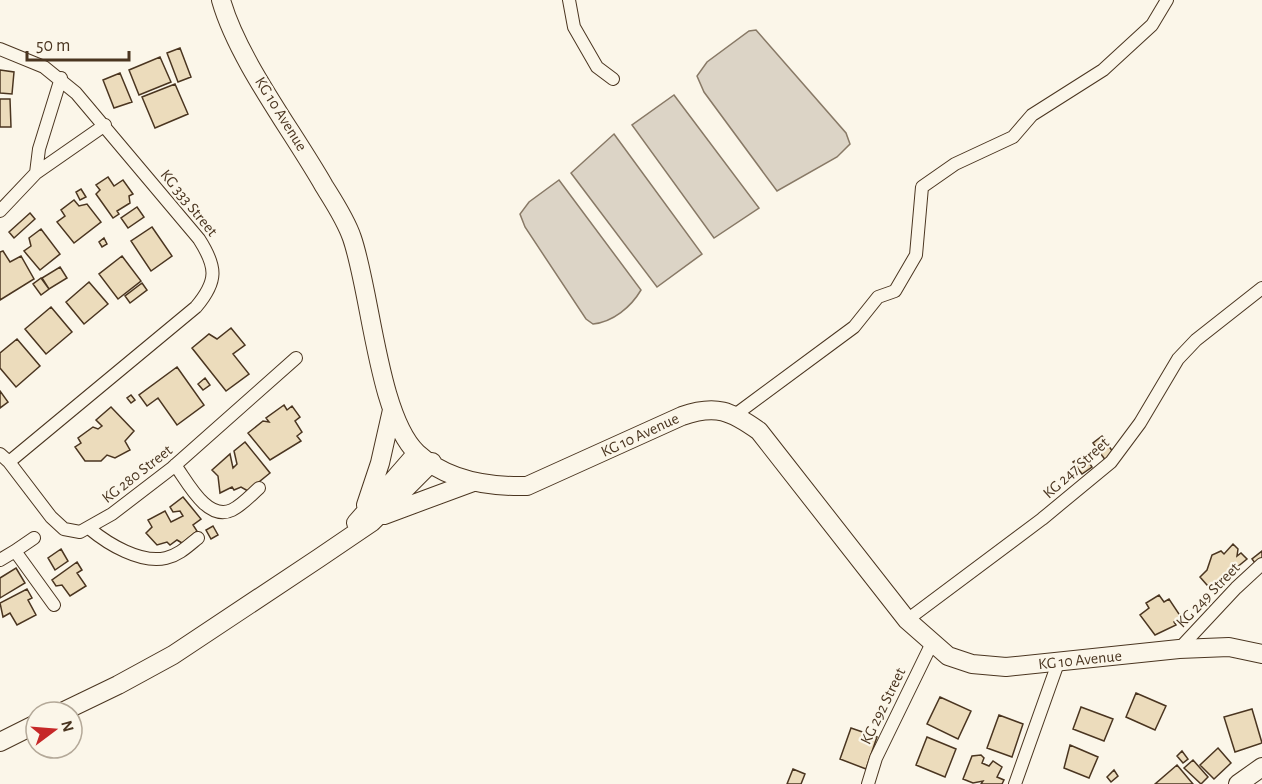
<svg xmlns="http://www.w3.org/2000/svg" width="1262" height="784" viewBox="0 0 1262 784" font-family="'Alegreya Sans',sans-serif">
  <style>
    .water { fill: #dcd4c6; stroke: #887966; stroke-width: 1.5 }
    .building { fill: #ecdcbc; stroke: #4a3520; stroke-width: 1.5 }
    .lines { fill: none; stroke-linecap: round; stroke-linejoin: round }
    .street-casing { stroke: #4a3520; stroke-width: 14 }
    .secondary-casing { stroke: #4a3520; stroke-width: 20 }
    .street { stroke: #fbf6e9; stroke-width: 12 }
    .secondary { stroke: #fbf6e9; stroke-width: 18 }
    .labels { text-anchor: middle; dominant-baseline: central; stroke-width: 4.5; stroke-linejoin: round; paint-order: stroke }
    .street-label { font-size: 16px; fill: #4a3520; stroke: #fbf6e9 }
  </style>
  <rect width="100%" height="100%" fill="#fbf6e9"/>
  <path class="water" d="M 756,30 L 846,133 L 850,144 L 837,157 L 777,191 L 704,92 L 697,76 L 707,62 L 749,31 Z
    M 674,95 L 759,208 L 714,238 L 632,125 Z
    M 614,134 L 702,254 L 657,287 L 571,173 Z
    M 559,180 L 641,290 C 631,307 613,322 593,324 L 586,319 L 525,227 L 520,214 L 529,202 Z"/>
  <path class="building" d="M 180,48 L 191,77 L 178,82 L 167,53 Z
    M 160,57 L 171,82 L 139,95 L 129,70 Z
    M 0,70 L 14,72 L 12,94 L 0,93 Z
    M 120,73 L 132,102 L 114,108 L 103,80 Z
    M 175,84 L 188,114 L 155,128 L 142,97 Z
    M 0,99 L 10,99 L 11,127 L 0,127 Z
    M 108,177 L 114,186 L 123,180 L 133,194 L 129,196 L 130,203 L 117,211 L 119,214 L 113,218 L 96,194 L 100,190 L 96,185 Z
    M 81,189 L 86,197 L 80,200 L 76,192 Z
    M 74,200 L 79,206 L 87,204 L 101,222 L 74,243 L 57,222 L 65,216 L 61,210 Z
    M 137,207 L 144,217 L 128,228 L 121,218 Z
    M 30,213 L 35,219 L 14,238 L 9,232 Z
    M 152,227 L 172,256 L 151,271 L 131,241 Z
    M 41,229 L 60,254 L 40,270 L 24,251 L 31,246 L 29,238 Z
    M 104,238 L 107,244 L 102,247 L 99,242 Z
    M 3,251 L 10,262 L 21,256 L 34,279 L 0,300 L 0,252 Z
    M 122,256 L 141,281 L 118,299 L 99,274 Z
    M 60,267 L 67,278 L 49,289 L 42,278 Z
    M 41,278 L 49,289 L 41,295 L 33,284 Z
    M 89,282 L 108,304 L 84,324 L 66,302 Z
    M 142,283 L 147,290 L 130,303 L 125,296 Z
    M 51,307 L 72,332 L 46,354 L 25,329 Z
    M 231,328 L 245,345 L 233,354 L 249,374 L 226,391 L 192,348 L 209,334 L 217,339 Z
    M 17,339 L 40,366 L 16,387 L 0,368 L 0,353 Z
    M 177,367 L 204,405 L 177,425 L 158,398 L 147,406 L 139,395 Z
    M 205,378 L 210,385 L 203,390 L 198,384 Z
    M 0,391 L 8,402 L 0,408 Z
    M 131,395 L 135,400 L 131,403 L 127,398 Z
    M 284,405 L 287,410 L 292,406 L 300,417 L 295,421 L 302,432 L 297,436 L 301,441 L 270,460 L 248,433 L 263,421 L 269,422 L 266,418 Z
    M 111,407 L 134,431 L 125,441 L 130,450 L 115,458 L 107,455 L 101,461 L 85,461 L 75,447 L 81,443 L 78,438 L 93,427 L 98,429 L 102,426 L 96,420 Z
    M 1102,436 L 1115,455 L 1106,461 L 1093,443 Z
    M 245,442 L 270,473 L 248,491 L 241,487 L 234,490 L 232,487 L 220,493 L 218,476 L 212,470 L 230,454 L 233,468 L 237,464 L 234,451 Z
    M 1084,455 L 1092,467 L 1082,474 L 1073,462 Z
    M 183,497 L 201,519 L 193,525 L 197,531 L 182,543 L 177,540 L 170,545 L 167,542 L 157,545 L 146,533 L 152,527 L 148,520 L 165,511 L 171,522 L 183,516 L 180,511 L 173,512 L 170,507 Z
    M 213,526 L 218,535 L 211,539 L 206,530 Z
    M 1233,544 L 1238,549 L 1237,556 L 1241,553 L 1247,559 L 1214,586 L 1207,585 L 1200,577 L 1207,570 L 1212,555 L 1221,551 L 1224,554 Z
    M 61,549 L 68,561 L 55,570 L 48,558 Z
    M 1262,551 L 1262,558 L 1255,563 L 1252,559 Z
    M 77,562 L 82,570 L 77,573 L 86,586 L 70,596 L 62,585 L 56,586 L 52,580 Z
    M 16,568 L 25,583 L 0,598 L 0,578 Z
    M 27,589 L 32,598 L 28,600 L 36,615 L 17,625 L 10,613 L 3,617 L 0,603 Z
    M 1159,595 L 1164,602 L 1169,599 L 1181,617 L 1174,622 L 1176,625 L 1155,635 L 1140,615 L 1149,608 L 1146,603 Z
    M 1136,693 L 1166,706 L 1155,730 L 1126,717 Z
    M 940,697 L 971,711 L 958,739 L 927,724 Z
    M 1081,707 L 1113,719 L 1104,741 L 1073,729 Z
    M 1252,709 L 1262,743 L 1235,752 L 1224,717 Z
    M 999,715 L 1023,724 L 1012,757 L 987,748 Z
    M 851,728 L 877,737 L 866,769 L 840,759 Z
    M 927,737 L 956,749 L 945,777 L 916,765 Z
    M 1070,745 L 1098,757 L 1089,778 L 1064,768 Z
    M 1218,748 L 1231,763 L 1214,779 L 1200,765 Z
    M 1182,751 L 1188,759 L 1183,763 L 1177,756 Z
    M 981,755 L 984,758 L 982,763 L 989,766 L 993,761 L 1002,767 L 997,777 L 1004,780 L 1002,784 L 981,784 L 983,781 L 973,783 L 963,779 L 972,756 Z
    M 1193,760 L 1208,777 L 1201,784 L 1184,768 Z
    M 1177,765 L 1193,784 L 1155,784 Z
    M 793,769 L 805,774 L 801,784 L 787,784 Z
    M 1114,770 L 1118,776 L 1111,782 L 1107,777 Z"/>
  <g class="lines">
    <defs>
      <path id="street" d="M 569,0 L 574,27 L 597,67 L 613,79
        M 0,49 L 44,67 L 76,93 L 199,239 C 217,267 218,281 196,307 L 9,462
        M 36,173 L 39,149 L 61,78
        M 0,211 L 36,173 L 105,125
        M 735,415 L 854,327 L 878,297 L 895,291 L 916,255 L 922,187 L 955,164 L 1013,137 L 1032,115 L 1103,70 L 1152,25 L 1167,0
        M 0,454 L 9,462 L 51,517 L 64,529 L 80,532 L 112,514 L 172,468 L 296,358
        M 175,465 C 187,481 207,522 232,510 C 242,505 250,496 259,488
        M 90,529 C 108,544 141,564 166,558 C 179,555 188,546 198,538
        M 15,551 L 34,538
        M 0,560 L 15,551 L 54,605
        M 907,620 L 1042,519 L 1111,462 L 1140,423 L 1178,359 L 1196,340 L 1262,288
        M 1179,649 L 1236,588 L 1262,564
        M 868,784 L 876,758 L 932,643
        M 1015,784 L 1058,663"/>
      <path id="secondary" d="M 221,0 C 238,60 292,130 324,186 C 334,202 346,220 352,238 C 371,293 378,416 417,453 C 446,480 489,487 527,486 L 682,416 C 716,404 731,411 759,431 L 907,620 L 948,656 L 972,664 L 1006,667 L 1179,649 L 1229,647 L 1262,654
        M 366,505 L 380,463 L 392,410
        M 384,515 L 473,482
        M 356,523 L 417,453
        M 62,712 L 118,685 L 173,655 L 319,558 L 372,522 L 432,462
        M 0,742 L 36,724
        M 1238,784 L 1262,767"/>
    </defs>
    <use href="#street" class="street-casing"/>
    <use href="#secondary" class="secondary-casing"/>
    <use href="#street" class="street"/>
    <use href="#secondary" class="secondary"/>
  </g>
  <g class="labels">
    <g class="street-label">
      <text transform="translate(281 114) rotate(58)">KG 10 Avenue</text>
      <text transform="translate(189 203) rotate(51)">KG 333 Street</text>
      <text transform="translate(640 435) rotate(-25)">KG 10 Avenue</text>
      <text transform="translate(1076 468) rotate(-42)">KG 247 Street</text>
      <text transform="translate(137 474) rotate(-38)">KG 280 Street</text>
      <text transform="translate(1208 595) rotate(-46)">KG 249 Street</text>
      <text transform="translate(1080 660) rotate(-6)">KG 10 Avenue</text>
      <text transform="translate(883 706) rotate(-64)">KG 292 Street</text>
    </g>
  </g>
  <g transform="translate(54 730) rotate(74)"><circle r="28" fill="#fbf6e9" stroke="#b4a999" stroke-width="1.5"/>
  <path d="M0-4.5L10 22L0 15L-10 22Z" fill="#c62828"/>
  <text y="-9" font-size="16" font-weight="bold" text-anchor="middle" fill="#4a3520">N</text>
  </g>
  <path d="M27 51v9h102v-9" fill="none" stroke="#4a3520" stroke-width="3"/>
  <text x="36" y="51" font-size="18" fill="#4a3520" stroke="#fbf6e9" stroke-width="4.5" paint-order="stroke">50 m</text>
</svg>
